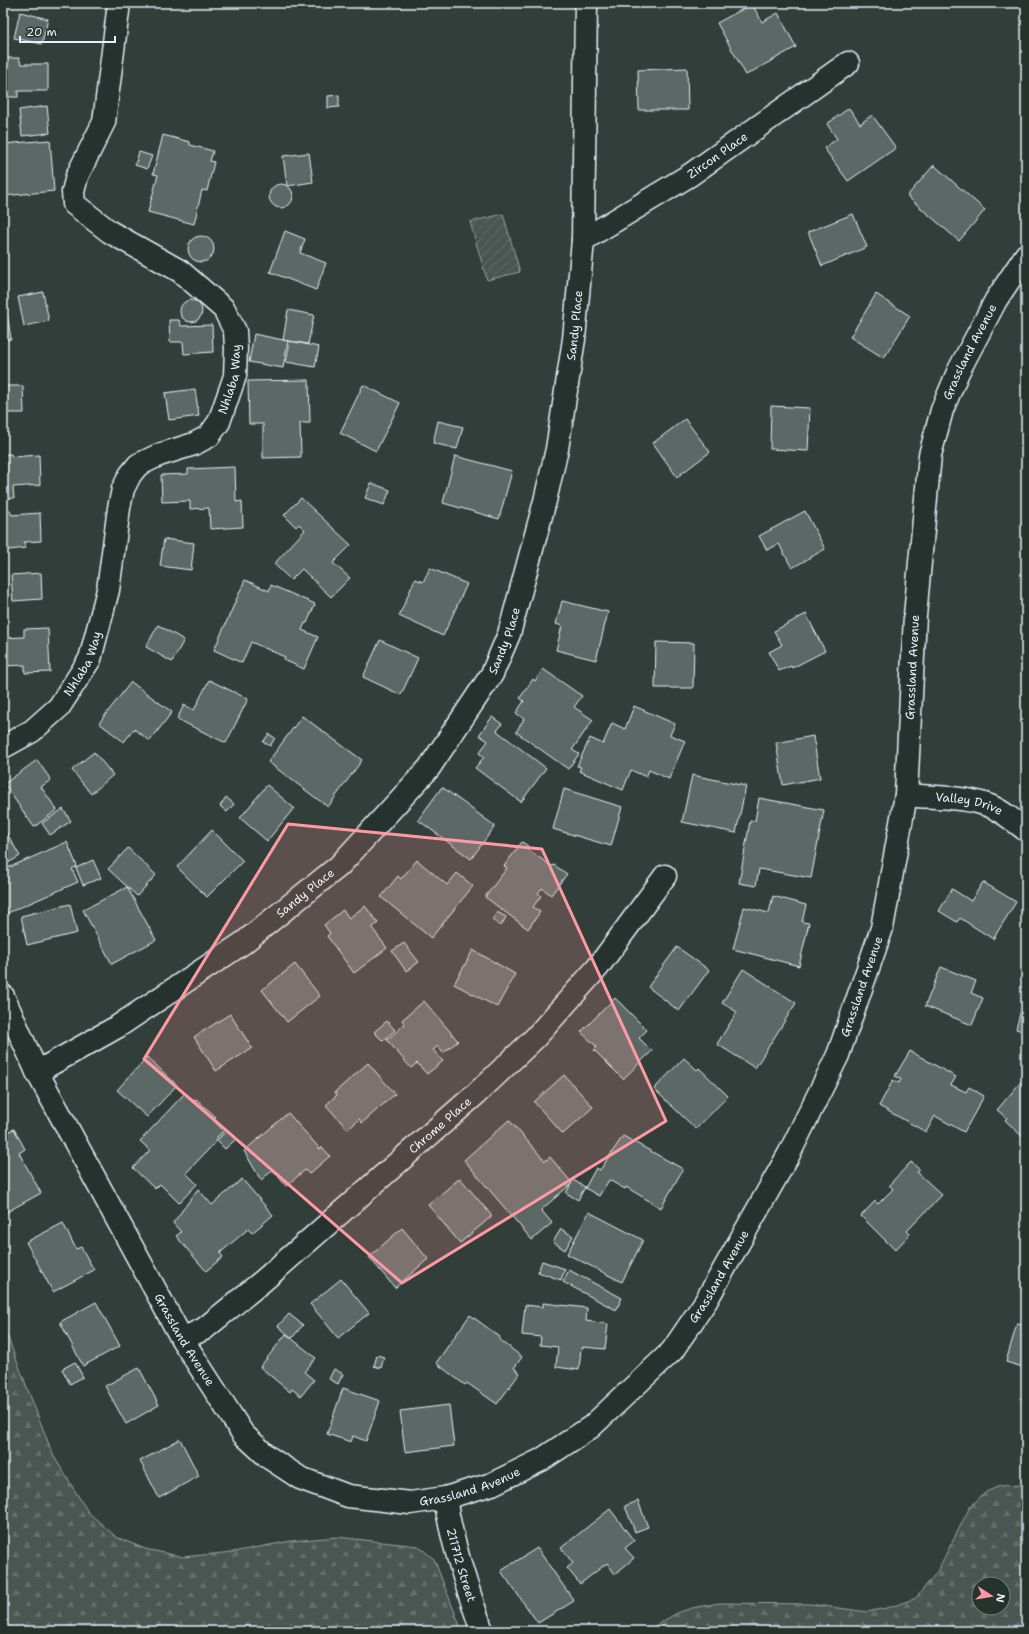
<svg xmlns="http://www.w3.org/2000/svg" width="1029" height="1634" viewBox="0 0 1029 1634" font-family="'Shantell Sans',sans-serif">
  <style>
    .forest { fill: url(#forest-firs); stroke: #98a4a4; fill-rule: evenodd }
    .garden { fill: url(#garden-furrows); stroke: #98a4a4 }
    .building { fill: #5c6865; stroke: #e8f1f8 }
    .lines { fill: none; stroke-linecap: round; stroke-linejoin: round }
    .minor-casing { stroke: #e8f1f8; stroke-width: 25 }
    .minor { stroke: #26332d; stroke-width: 22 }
    .marked { fill: #ff9aa2; fill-opacity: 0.2; stroke: #ff9aa2; stroke-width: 3; stroke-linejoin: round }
    .labels { text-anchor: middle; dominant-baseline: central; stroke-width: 3; stroke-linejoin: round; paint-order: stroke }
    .street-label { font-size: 12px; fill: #e8f1f8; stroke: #26332d }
  </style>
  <defs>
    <pattern id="forest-firs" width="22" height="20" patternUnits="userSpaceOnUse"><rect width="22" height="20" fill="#495651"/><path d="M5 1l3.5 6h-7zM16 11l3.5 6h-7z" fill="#636f6b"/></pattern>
    <pattern id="garden-furrows" width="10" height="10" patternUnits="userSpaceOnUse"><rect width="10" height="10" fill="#495651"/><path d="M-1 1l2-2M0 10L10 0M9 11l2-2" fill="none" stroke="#636f6b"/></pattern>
  </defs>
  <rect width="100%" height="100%" fill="#323e39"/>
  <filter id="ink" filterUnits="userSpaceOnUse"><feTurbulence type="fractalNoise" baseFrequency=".025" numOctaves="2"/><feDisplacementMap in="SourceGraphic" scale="8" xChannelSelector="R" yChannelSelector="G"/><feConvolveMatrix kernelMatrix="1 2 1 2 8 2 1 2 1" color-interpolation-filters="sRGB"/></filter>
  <g filter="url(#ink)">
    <path class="forest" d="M 3,1325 L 53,1455 L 88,1512 L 116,1537 L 145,1549 L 183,1557 L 233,1552 L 291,1541 L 337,1537 L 418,1546 L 434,1559 L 462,1631 L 3,1631 Z
      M 1023,1485 L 1026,1486 L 1026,1631 L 646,1631 L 677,1613 L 692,1608 L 719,1603 L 810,1604 L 867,1612 L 891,1607 L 916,1598 L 937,1572 L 970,1507 L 986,1492 L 1000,1486 ZM 979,1584 L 1003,1584 L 1003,1608 L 979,1608 Z"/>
    <path class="garden" d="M 503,214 L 520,272 L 487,280 L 470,222 Z"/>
    <path class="building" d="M 644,3 L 698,3 L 698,7 L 644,4 Z
      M 752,4 L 762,22 L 778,13 L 796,47 L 746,75 L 717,23 Z
      M 20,12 L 48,19 L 42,44 L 14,38 Z
      M 3,58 L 19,58 L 21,64 L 48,64 L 48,91 L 18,91 L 18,97 L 3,97 Z
      M 687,68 L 688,110 L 639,110 L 638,70 Z
      M 339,95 L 339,107 L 328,108 L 328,96 Z
      M 47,106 L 50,133 L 22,136 L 19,110 Z
      M 849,108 L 860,124 L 872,115 L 896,148 L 848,181 L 824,148 L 837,139 L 827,124 Z
      M 163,135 L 190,142 L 190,145 L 213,151 L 210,161 L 214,162 L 207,191 L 202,190 L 194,224 L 148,212 L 158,175 L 153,174 Z
      M 50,140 L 54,191 L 3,196 L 3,144 Z
      M 139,152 L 152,156 L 147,169 L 135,165 Z
      M 309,153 L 313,182 L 287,186 L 283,156 Z
      M 934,165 L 985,210 L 959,241 L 907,196 Z
      M269 196a12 12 0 1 1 24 0a12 12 0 1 1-24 0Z
      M 853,214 L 867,247 L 822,266 L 808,232 Z
      M 285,231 L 305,239 L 300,253 L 326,263 L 316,290 L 270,272 Z
      M188 249a13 13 0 1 1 26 0a13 13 0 1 1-26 0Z
      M 4,292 L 11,339 L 3,340 L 3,293 Z
      M 43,292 L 49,321 L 24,326 L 18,297 Z
      M 876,294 L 910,316 L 884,358 L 850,337 Z
      M180 311a11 11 0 1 1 22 0a11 11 0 1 1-22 0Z
      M 288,310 L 314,315 L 308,344 L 283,340 Z
      M 169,320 L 179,320 L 181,326 L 212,325 L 213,352 L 184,354 L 183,342 L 170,342 Z
      M 254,334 L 288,341 L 283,368 L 249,362 Z
      M 290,341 L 319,347 L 315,367 L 286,362 Z
      M 309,380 L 310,423 L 300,423 L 301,457 L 263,458 L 263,424 L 249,424 L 248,381 Z
      M 363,385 L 400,403 L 376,451 L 340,433 Z
      M 3,386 L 23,386 L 24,413 L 3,413 Z
      M 195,389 L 199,416 L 169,420 L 165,393 Z
      M 771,406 L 810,408 L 808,451 L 770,449 Z
      M 685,419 L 710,452 L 677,477 L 653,443 Z
      M 438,421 L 463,427 L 457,449 L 433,443 Z
      M 3,454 L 11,454 L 12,457 L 39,455 L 40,485 L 13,487 L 14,498 L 3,499 Z
      M 455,456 L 512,471 L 499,519 L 443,503 Z
      M 235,467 L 236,502 L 242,501 L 243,527 L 210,529 L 209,508 L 190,509 L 190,501 L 162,502 L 161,475 L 188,474 L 188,469 Z
      M 371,483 L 390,490 L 384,505 L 365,498 Z
      M 301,498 L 351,545 L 333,563 L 350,578 L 331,597 L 302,569 L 291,580 L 274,564 L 305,530 L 299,524 L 296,527 L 284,515 Z
      M 3,508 L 8,508 L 12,515 L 40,513 L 41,541 L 24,542 L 26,548 L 9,550 L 7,544 L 3,545 Z
      M 805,511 L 825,549 L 792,568 L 779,544 L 767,550 L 759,536 Z
      M 164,539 L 194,543 L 191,570 L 160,566 Z
      M 430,568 L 467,584 L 443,636 L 399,616 L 415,579 L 423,582 Z
      M 41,573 L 42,599 L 13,601 L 11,575 Z
      M 245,580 L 269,591 L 271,585 L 315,604 L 307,623 L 305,623 L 302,630 L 318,637 L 304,669 L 284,660 L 285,657 L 251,642 L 242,663 L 214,650 Z
      M 562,601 L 608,612 L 596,660 L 556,650 L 562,626 L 556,624 Z
      M 806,614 L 825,651 L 792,668 L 791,666 L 779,671 L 769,652 L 782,645 L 774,631 Z
      M 158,625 L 184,640 L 172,662 L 146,647 Z
      M 48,628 L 50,672 L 25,673 L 25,665 L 3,666 L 3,638 L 24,637 L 24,629 Z
      M 380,640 L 418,658 L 401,695 L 363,677 Z
      M 656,642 L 694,643 L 693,688 L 655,688 Z
      M 543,669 L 582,696 L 574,707 L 593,720 L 572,750 L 579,754 L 568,769 L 516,732 L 524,719 L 516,713 L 524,701 L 520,698 L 533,679 L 535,681 Z
      M 209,680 L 248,699 L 226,743 L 177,719 L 184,705 L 194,710 Z
      M 131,682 L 172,712 L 150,741 L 134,729 L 124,742 L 99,723 Z
      M 634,706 L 675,724 L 670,735 L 685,741 L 669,779 L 649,770 L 646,777 L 631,770 L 623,790 L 579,771 L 581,767 L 577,766 L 590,738 L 603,744 L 612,723 L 625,729 Z
      M 302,716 L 362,760 L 328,807 L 268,762 Z
      M 492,717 L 502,724 L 497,731 L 546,768 L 521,802 L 475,768 L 484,757 L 479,753 L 488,741 L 479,735 Z
      M 269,734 L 275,738 L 270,746 L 263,742 Z
      M 813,736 L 820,778 L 783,785 L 776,743 Z
      M 94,752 L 113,775 L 91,794 L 72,770 Z
      M 37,760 L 51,780 L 41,787 L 57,810 L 34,827 L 4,784 Z
      M 692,775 L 746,786 L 736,833 L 682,822 Z
      M 267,785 L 294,808 L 267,841 L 240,818 Z
      M 442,787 L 495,826 L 471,859 L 418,820 Z
      M 564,789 L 622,807 L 611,846 L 553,829 Z
      M 226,797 L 234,804 L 227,812 L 220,806 Z
      M 759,798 L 824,810 L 811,878 L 759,869 L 756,886 L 739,883 L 750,821 L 755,821 Z
      M 63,809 L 71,821 L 50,835 L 42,823 Z
      M 212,830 L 243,861 L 207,897 L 177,867 Z
      M 3,832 L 6,832 L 20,856 L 3,866 Z
      M 67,842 L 77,866 L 72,869 L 78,882 L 3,915 L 3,870 Z
      M 522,842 L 528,846 L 527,849 L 551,866 L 554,865 L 567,874 L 551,895 L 542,888 L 538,893 L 541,896 L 533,907 L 540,912 L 528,929 L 485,897 L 507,868 L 504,866 Z
      M 128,848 L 156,875 L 137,896 L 108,869 Z
      M 93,860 L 101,878 L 83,885 L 76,868 Z
      M 417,860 L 447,885 L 457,873 L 473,886 L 431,938 L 381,897 L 398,876 L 401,879 Z
      M 983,882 L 1016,902 L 993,939 L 960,918 L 957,922 L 939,911 L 952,889 L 971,901 Z
      M 127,887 L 156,940 L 112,964 L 83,910 Z
      M 773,896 L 806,905 L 802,922 L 809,923 L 799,966 L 733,949 L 744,907 L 769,913 Z
      M 70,904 L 77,933 L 27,945 L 21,916 Z
      M 365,906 L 378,923 L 372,928 L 387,948 L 354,973 L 327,936 L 330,933 L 324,925 L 343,910 L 349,918 Z
      M 497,912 L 506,917 L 501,926 L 492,920 Z
      M 404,943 L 419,962 L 406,971 L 392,951 Z
      M 677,947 L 709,970 L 679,1011 L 648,987 Z
      M 473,950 L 515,974 L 497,1007 L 454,984 Z
      M 295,964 L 320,996 L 287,1022 L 262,990 Z
      M 941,967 L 976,981 L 971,993 L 983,998 L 972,1025 L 925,1006 Z
      M 743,969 L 796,1003 L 755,1068 L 717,1044 L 737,1012 L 722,1003 Z
      M 1026,991 L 1026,1032 L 1016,1029 Z
      M 615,998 L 647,1030 L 639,1038 L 652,1051 L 623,1079 L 594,1050 L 597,1047 L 581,1032 Z
      M 424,1001 L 458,1041 L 443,1053 L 438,1046 L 433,1050 L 443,1061 L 427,1074 L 417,1063 L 411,1068 L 387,1040 L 405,1024 L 402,1020 Z
      M 230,1014 L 252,1048 L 216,1071 L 194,1037 Z
      M 387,1021 L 395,1030 L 383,1041 L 374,1032 Z
      M 910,1051 L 956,1077 L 951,1085 L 966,1092 L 969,1087 L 984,1096 L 964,1132 L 935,1116 L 926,1132 L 879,1106 L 893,1080 L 899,1083 L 901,1079 L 895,1076 Z
      M 147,1057 L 177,1085 L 147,1117 L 117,1090 Z
      M 684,1058 L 697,1070 L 699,1068 L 728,1096 L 696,1129 L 654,1089 Z
      M 368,1063 L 395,1094 L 362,1123 L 359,1119 L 348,1130 L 326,1105 L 337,1095 L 335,1092 Z
      M 564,1075 L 593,1107 L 563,1134 L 534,1102 Z
      M 1025,1077 L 1026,1078 L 1026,1140 L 1005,1120 L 1007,1118 L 997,1110 Z
      M 185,1093 L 194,1101 L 196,1099 L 216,1117 L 213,1120 L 225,1132 L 186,1173 L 197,1184 L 179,1203 L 160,1184 L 155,1189 L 133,1168 L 150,1150 L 140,1141 Z
      M 288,1113 L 320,1149 L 322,1147 L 330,1156 L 309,1174 L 305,1170 L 286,1186 L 273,1170 L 261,1180 L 244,1151 Z
      M 509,1120 L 545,1161 L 550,1157 L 572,1183 L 541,1210 L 552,1223 L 532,1240 L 464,1160 Z
      M 14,1129 L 25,1149 L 19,1153 L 41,1193 L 5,1213 L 3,1209 L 3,1134 Z
      M 225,1129 L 236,1139 L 225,1149 L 215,1139 Z
      M 623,1136 L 683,1169 L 661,1208 L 626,1187 L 625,1189 L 609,1180 L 599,1196 L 585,1188 L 596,1168 L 600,1170 Z
      M 911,1162 L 920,1170 L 917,1172 L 942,1195 L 907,1231 L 910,1234 L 895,1250 L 861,1216 L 875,1201 L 878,1204 L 893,1189 L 889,1185 Z
      M 460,1178 L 492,1216 L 460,1243 L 428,1205 Z
      M 242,1179 L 273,1215 L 252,1233 L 248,1229 L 220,1253 L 223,1257 L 206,1271 L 176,1236 L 181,1232 L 173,1223 L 198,1189 L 212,1205 Z
      M 573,1180 L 585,1187 L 578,1200 L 566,1193 Z
      M 589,1212 L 643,1240 L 622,1282 L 567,1254 Z
      M 63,1223 L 76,1249 L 81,1247 L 94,1270 L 53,1292 L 26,1242 Z
      M 402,1228 L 428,1259 L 395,1288 L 369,1257 Z
      M 561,1229 L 573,1236 L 565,1250 L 553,1242 Z
      M 542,1261 L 565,1269 L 561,1280 L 538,1272 Z
      M 569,1270 L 622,1298 L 616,1310 L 563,1282 Z
      M 341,1279 L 369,1313 L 338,1338 L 310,1304 Z
      M 96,1302 L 120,1346 L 83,1366 L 60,1322 Z
      M 543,1303 L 587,1308 L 586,1321 L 608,1324 L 605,1349 L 583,1347 L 583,1349 L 581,1348 L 579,1370 L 556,1367 L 558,1347 L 540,1345 L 541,1337 L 522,1335 L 525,1305 L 543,1307 Z
      M 289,1314 L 303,1325 L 292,1338 L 278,1326 Z
      M 470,1315 L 500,1337 L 499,1339 L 522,1357 L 514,1368 L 520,1373 L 497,1404 L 467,1383 L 465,1385 L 436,1363 Z
      M 1017,1323 L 1026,1325 L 1026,1368 L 1006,1362 Z
      M 286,1334 L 316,1358 L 304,1372 L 314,1380 L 301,1396 L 292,1389 L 290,1392 L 260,1367 Z
      M 377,1355 L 384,1357 L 381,1368 L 374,1366 Z
      M 75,1362 L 83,1377 L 70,1384 L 62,1369 Z
      M 139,1368 L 159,1405 L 126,1424 L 105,1386 Z
      M 334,1369 L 343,1374 L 338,1384 L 329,1379 Z
      M 343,1388 L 380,1401 L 366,1441 L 353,1436 L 351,1442 L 327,1434 Z
      M 449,1405 L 454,1446 L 405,1452 L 400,1411 Z
      M 180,1439 L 199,1476 L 159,1498 L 140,1461 Z
      M 638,1501 L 648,1527 L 635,1532 L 625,1506 Z
      M 610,1509 L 634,1541 L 625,1548 L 634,1558 L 615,1574 L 607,1563 L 580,1584 L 567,1568 L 573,1563 L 561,1548 Z
      M 537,1548 L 574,1601 L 538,1623 L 501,1571 Z"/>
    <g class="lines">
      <defs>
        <g id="minor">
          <path id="s1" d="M 583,240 L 690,175 L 848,63"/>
          <path id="s2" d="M 3,747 L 32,731 L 59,707 L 90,659 L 108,590 L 119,508 L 123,489 L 130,475 L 138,465 L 159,455 L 194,444 L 209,436 L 219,422 L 235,376 L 236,348 L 235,331 L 224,309 L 180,271 L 110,232 L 74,204 L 73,192 L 77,176 L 104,122 L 119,3"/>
          <path id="s3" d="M 906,795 C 933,798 964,796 990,806 C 1003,811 1015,822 1026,830"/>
          <path id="s4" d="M 3,996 L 37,1072 L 182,1339 L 243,1434 L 268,1457 L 300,1478 L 348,1496 L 410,1503 L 445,1498 L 492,1484 L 541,1460 L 591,1427 L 672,1351 L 706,1301 L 789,1154 L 838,1055 L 882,928 L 906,795 L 915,616 L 930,455 L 942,410 L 958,372 L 996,300 L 1026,255"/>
          <path id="s5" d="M 37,1072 L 117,1027 L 243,943 L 339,866 L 429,768 L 492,674 L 509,634 L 545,501 L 557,449 L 574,339 L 583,240 L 586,3"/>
          <path id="s6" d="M 182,1339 L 204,1329 L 264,1280 L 476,1094 L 535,1038 L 598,967 L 665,876"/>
          <path id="s7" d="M 445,1498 C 452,1544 467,1587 482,1631"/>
        </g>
      </defs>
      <use href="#minor" class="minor-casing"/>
      <use href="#minor" class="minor"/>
    </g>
  </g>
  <path class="marked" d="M 288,824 L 542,849 L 666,1121 L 402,1283 L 144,1059 Z"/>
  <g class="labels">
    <g class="street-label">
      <text stroke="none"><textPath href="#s1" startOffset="159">Zircon Place</textPath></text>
      <text stroke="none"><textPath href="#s5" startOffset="972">Sandy Place</textPath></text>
      <text stroke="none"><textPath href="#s4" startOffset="2057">Grassland Avenue</textPath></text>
      <text stroke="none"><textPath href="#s2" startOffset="467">Nhlaba Way</textPath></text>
      <text stroke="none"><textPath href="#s5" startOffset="648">Sandy Place</textPath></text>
      <text stroke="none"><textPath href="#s2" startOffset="119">Nhlaba Way</textPath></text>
      <text stroke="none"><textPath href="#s4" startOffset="1733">Grassland Avenue</textPath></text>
      <text stroke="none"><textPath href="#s3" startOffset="64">Valley Drive</textPath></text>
      <text stroke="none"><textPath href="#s5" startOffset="323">Sandy Place</textPath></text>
      <text stroke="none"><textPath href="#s4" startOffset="1408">Grassland Avenue</textPath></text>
      <text stroke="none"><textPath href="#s6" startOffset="336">Chrome Place</textPath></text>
      <text stroke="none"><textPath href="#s4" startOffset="1084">Grassland Avenue</textPath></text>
      <text stroke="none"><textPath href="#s4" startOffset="389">Grassland Avenue</textPath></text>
      <text stroke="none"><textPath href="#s4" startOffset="748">Grassland Avenue</textPath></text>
      <text stroke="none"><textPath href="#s7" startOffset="69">211712 Street</textPath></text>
    </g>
  </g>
  <rect width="1029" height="1634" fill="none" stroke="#26332d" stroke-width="16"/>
  <rect x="8" y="8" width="1013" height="1618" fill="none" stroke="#e8f1f8" stroke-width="1.5" filter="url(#ink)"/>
  <g transform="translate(991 1596) rotate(102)"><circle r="19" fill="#26332d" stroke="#747f7e"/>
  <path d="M0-3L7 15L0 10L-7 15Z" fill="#ff9aa2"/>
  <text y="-6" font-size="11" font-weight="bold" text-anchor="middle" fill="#e8f1f8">N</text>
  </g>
  <path d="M20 36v6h95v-6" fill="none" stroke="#e8f1f8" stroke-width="2"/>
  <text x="26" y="36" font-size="12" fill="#e8f1f8" stroke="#26332d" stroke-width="3" paint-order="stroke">20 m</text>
</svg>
